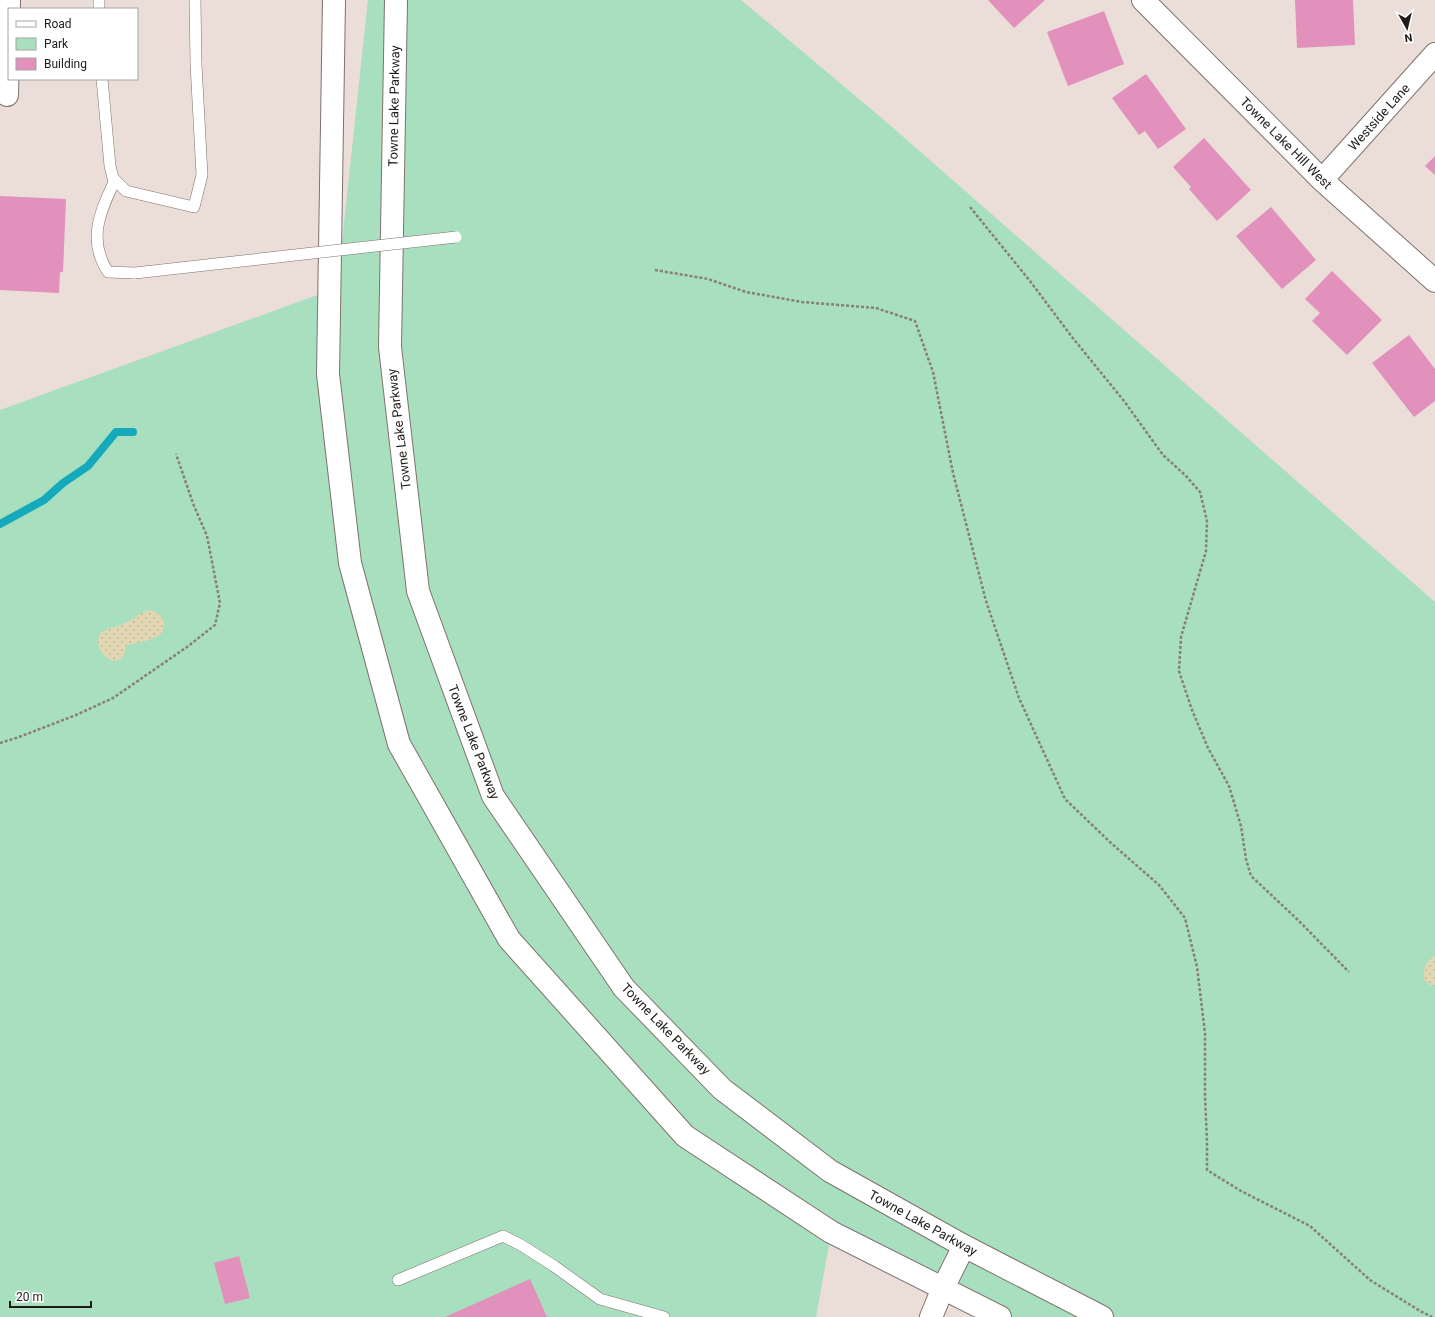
<svg xmlns="http://www.w3.org/2000/svg" width="1435" height="1317" viewBox="0 0 1435 1317" font-family="Roboto,sans-serif">
  <style>
    .green { fill: #a7dfbf }
    .sand { fill: url(#sand-dots) }
    .lines { fill: none; stroke-linecap: round; stroke-linejoin: round }
    .stream { stroke: #14aabb; stroke-width: 8 }
    .building { fill: #e290bc }
    .lane-casing { stroke: #7f726d; stroke-width: 12 }
    .street-casing { stroke: #7f726d; stroke-width: 24 }
    .secondary-casing { stroke: #7f726d; stroke-width: 24 }
    .path { stroke: #887e7a; stroke-width: 2.5; stroke-dasharray: 3 2; stroke-linecap: butt }
    .lane { stroke: #fff; stroke-width: 11 }
    .street { stroke: #fff; stroke-width: 22 }
    .secondary { stroke: #fff; stroke-width: 22 }
    .lane-bridge-casing { stroke: #7f726d; stroke-width: 12; stroke-linecap: butt }
    .lane-bridge { stroke: #fff; stroke-width: 11 }
    .labels { text-anchor: middle; dominant-baseline: central; stroke-width: 4; stroke-linejoin: round; paint-order: stroke }
    .street-label { font-size: 13px; fill: #201b19; stroke: #fff }
  </style>
  <defs>
    <pattern id="sand-dots" width="8" height="8" patternUnits="userSpaceOnUse"><rect width="8" height="8" fill="#e1d7b2"/><path d="M2 2h.1M6 6h.1" fill="none" stroke="#c1b898" stroke-width="1.8" stroke-linecap="round"/></pattern>
  </defs>
  <rect width="100%" height="100%" fill="#ebddd7"/>
  <path class="green" d="M 368,0 L 741,0 L 884,120 L 1435,602 L 1435,1317 L 1007,1317 L 831,1234 L 816,1317 L 0,1317 L 0,410 L 337,288 Z"/>
  <path class="sand" d="M 151,610 C 157,613 163,616 164,622 C 168,641 138,641 126,646 C 125,649 126,653 124,655 C 115,669 98,654 98,642 C 98,639 100,636 100,633 C 108,628 117,627 125,623 C 134,619 141,611 151,610 Z
    M 1435,956 L 1435,986 L 1430,985 L 1424,980 C 1423,968 1425,962 1435,956 Z"/>
  <g class="lines">
    <path class="stream" d="M 0,524 L 44,500 L 63,483 L 88,466 L 116,432 L 133,432"/>
  </g>
  <path class="building" d="M 988,0 L 1045,0 L 1014,28 Z
    M 1295,0 L 1353,0 L 1355,45 L 1297,48 Z
    M 1104,11 L 1124,64 L 1068,86 L 1047,32 Z
    M 1146,74 L 1186,129 L 1158,149 L 1145,131 L 1139,135 L 1112,98 Z
    M 1204,138 L 1251,190 L 1217,221 L 1189,189 L 1191,187 L 1173,167 Z
    M 1435,156 L 1435,175 L 1425,166 Z
    M 0,196 L 66,199 L 63,272 L 60,272 L 59,293 L 0,290 Z
    M 1271,207 L 1316,260 L 1282,289 L 1236,236 Z
    M 1332,271 L 1382,320 L 1347,355 L 1312,321 L 1320,313 L 1305,299 Z
    M 1409,335 L 1435,369 L 1435,401 L 1414,417 L 1372,363 Z
    M 239,1256 L 250,1298 L 225,1304 L 214,1263 Z
    M 530,1279 L 547,1317 L 445,1317 Z"/>
  <g class="lines">
    <defs>
      <path id="lane" d="M 99,0 L 99,9
        M 102,79 L 110,166 L 113,178 L 126,191 L 194,207 L 202,175 L 196,64 L 195,0
        M 115,180 C 100,212 87,240 108,272 L 135,273
        M 398,1280 L 503,1236 L 521,1245 L 554,1266 L 600,1299 L 664,1317"/>
      <path id="street" d="M 1143,0 L 1322,180 L 1435,281
        M 7,95 L 9,0
        M 1322,180 L 1435,54
        M 931,1317 L 943,1288 L 964,1246"/>
      <path id="secondary" d="M 334,0 L 328,374 L 350,563 L 399,744 L 509,939 L 685,1136 L 831,1232 L 1000,1317
        M 396,0 L 390,347 L 418,591 L 493,796 L 624,988 L 722,1089 L 830,1171 L 964,1246 L 1102,1317"/>
    </defs>
    <use href="#lane" class="lane-casing"/>
    <use href="#street" class="street-casing"/>
    <use href="#secondary" class="secondary-casing"/>
    <path class="path" d="M 970,207 L 1030,281 L 1072,337 L 1124,401 L 1163,455 L 1185,475 L 1200,492 L 1207,521 L 1206,551 L 1181,637 L 1179,671 L 1192,710 L 1208,748 L 1229,786 L 1241,826 L 1246,859 L 1251,876 L 1298,920 L 1349,972
      M 655,270 L 708,279 L 746,292 L 802,302 L 876,308 L 915,321 L 933,372 L 953,473 L 986,601 L 1019,698 L 1065,799 L 1111,843 L 1159,885 L 1185,918 L 1197,967 L 1205,1033 L 1205,1097 L 1207,1141 L 1207,1170 L 1241,1191 L 1310,1226 L 1370,1280 L 1420,1311 L 1432,1317
      M 0,743 L 19,737 L 76,715 L 113,698 L 187,647 L 215,625 L 220,603 L 207,536 L 194,506 L 176,454"/>
    <use href="#lane" class="lane"/>
    <use href="#street" class="street"/>
    <use href="#secondary" class="secondary"/>
    <defs>
      <path id="lane-bridge" d="M 135,273 L 456,237"/>
    </defs>
    <use href="#lane-bridge" class="lane-bridge-casing"/>
    <use href="#lane-bridge" class="lane-bridge"/>
  </g>
  <g class="labels">
    <g class="street-label">
      <text transform="translate(394 106) rotate(-89)">Towne Lake Parkway</text>
      <text transform="translate(1379 117) rotate(-48)">Westside Lane</text>
      <text transform="translate(1286 143) rotate(45)">Towne Lake Hill West</text>
      <text transform="translate(399 429) rotate(-97)">Towne Lake Parkway</text>
      <text transform="translate(474 742) rotate(69)">Towne Lake Parkway</text>
      <text transform="translate(666 1029) rotate(46)">Towne Lake Parkway</text>
      <text transform="translate(923 1223) rotate(29)">Towne Lake Parkway</text>
    </g>
  </g>
  <rect x="8" y="8" width="130" height="72" fill="#ffffff" stroke="#a6a4a3"/>
  <rect x="16" y="21" width="20" height="6" fill="#ffffff" stroke="#a6a4a3"/>
  <text x="44" y="28" font-size="12" fill="#201b19">Road</text>
  <rect x="16" y="38" width="20" height="12" fill="#a7dfbf" stroke="#a6a4a3"/>
  <text x="44" y="48" font-size="12" fill="#201b19">Park</text>
  <rect x="16" y="58" width="20" height="12" fill="#e290bc" stroke="#a6a4a3"/>
  <text x="44" y="68" font-size="12" fill="#201b19">Building</text>
  <g transform="translate(1407 28) rotate(172)" stroke="#ffffff" stroke-width="3" paint-order="stroke">
  <path d="M0-3L7 15L0 10L-7 15Z" fill="#201b19"/>
  <text y="-6" font-size="11" font-weight="bold" text-anchor="middle" fill="#201b19">N</text>
  </g>
  <path d="M10 1301v6h81v-6" fill="none" stroke="#201b19" stroke-width="2"/>
  <text x="16" y="1301" font-size="12" fill="#201b19" stroke="#ffffff" stroke-width="3" paint-order="stroke">20 m</text>
</svg>
